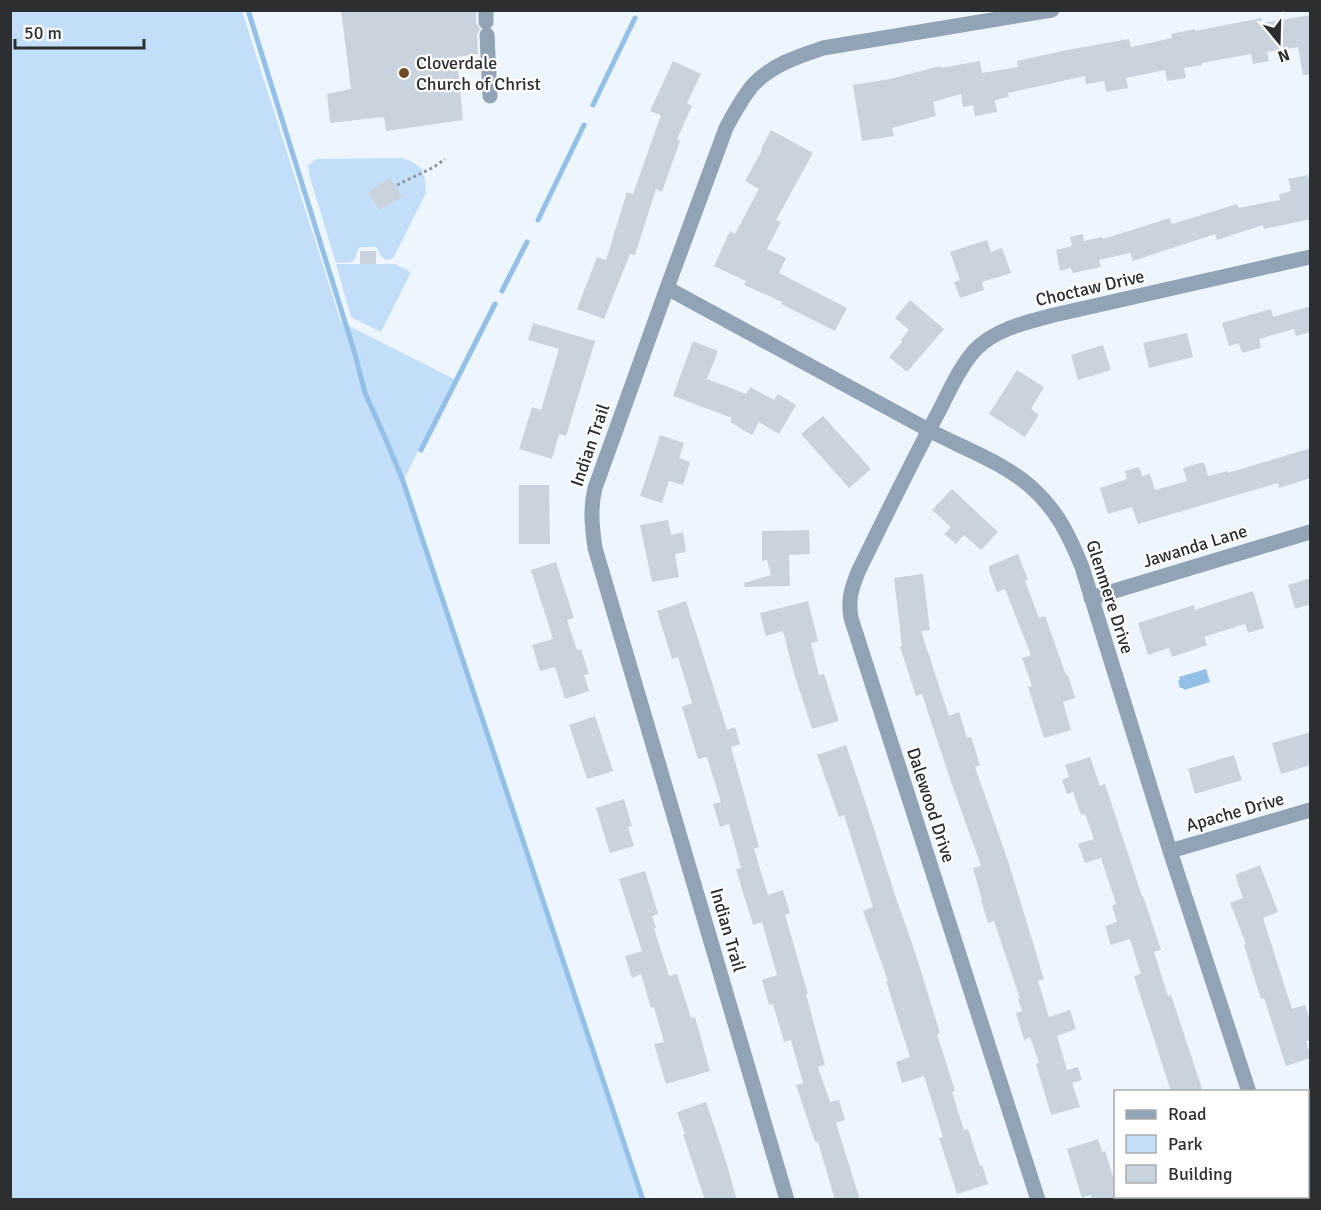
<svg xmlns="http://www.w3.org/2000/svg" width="1321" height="1210" viewBox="0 0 1321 1210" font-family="Signika,sans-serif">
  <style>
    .green { fill: #c2def8 }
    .water { fill: #94bfe7 }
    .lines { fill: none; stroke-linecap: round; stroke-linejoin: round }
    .stream { stroke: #94bfe7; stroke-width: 5 }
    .building { fill: #c9d3dd }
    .path { stroke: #91989d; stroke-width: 3; stroke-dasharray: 3 3; stroke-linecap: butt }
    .minor { stroke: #91a3b5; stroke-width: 15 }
    .poi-dot { fill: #704d26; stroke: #fff; stroke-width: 2 }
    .labels { text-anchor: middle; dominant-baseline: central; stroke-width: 4.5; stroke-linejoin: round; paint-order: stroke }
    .poi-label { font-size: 18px; fill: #2b2f32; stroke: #fff; text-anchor: start }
    .street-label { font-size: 18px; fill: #2b2f32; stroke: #fff }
  </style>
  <rect width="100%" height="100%" fill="#edf6fe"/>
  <path class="green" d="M 10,11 L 242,11 L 341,322 L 454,379 L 402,483 L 641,1199 L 11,1199 Z
    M 401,158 L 410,161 L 421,168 L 425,179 L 426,193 L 394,257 C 383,265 381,254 376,247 L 361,247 L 358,249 L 355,259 L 352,262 L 336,263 L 309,174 L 308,165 L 317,159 Z
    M 336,264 L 395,264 L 411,272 L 381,332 L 351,317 Z"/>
  <path class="water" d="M 1206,669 L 1210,682 L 1184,690 L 1183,688 L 1180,688 L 1178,681 L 1180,680 L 1179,677 Z"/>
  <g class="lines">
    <path class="stream" d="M 248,10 L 355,354 L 365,393 L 386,440 L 403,481 L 643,1200
      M 593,105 L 635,18
      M 538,220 L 584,125
      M 502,291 L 527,242
      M 421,450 L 495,304"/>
  </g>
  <path class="building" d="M 341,10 L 476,10 L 476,23 L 480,29 L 477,35 L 478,54 L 457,57 L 463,120 L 386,131 L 384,117 L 330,123 L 327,94 L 351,89 Z
    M 1311,15 L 1311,75 L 1303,75 L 1298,47 L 1267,52 L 1269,61 L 1253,64 L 1251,54 L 1202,63 L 1202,65 L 1184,68 L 1186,78 L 1167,81 L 1165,70 L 1126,78 L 1128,88 L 1106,92 L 1104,81 L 1086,84 L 1085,76 L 1008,93 L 1009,97 L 995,100 L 997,112 L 975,116 L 973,105 L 963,107 L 961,94 L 933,102 L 936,116 L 892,128 L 894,136 L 862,141 L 853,85 L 890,79 L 940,66 L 941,68 L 980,61 L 982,73 L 1018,67 L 1017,61 L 1067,50 L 1129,39 L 1131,47 L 1172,38 L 1171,34 L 1195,29 L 1195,31 L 1261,18 L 1262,23 Z
    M 673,61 L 701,74 L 687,103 L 692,106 L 677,139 L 680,141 L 662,192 L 656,189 L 635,255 L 630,254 L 604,319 L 577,309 L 597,257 L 606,260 L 627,192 L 633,194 L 661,115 L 650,111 Z
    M 771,130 L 813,153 L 776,220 L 781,222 L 767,249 L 786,258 L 779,273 L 847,308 L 835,331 L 781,304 L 782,302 L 744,285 L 746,281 L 714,266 L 730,231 L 735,234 L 759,189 L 745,181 L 762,150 L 761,149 Z
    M 1308,175 L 1311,189 L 1311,219 L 1264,229 L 1263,225 L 1217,240 L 1215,234 L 1133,261 L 1130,253 L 1099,260 L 1101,267 L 1073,273 L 1071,268 L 1060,271 L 1056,250 L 1072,246 L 1070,237 L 1083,234 L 1084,241 L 1102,237 L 1103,239 L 1170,218 L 1172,224 L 1237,204 L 1239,208 L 1280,200 L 1279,194 L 1291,191 L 1288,179 Z
    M 390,178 L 402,197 L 379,210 L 368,192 Z
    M 987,240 L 991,252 L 1002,248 L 1011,273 L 982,282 L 984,290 L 960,298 L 954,282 L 960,280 L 950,252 Z
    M 360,251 L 376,251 L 376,264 L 360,264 Z
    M 910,300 L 944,329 L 907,372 L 889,357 L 902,342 L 901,340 L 909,330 L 895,318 Z
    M 1311,306 L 1311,332 L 1296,336 L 1294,329 L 1259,339 L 1261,348 L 1242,353 L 1239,343 L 1229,346 L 1222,323 L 1271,309 L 1273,317 Z
    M 533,323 L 595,341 L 566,436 L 559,434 L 552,459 L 519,449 L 532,407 L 541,410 L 559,349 L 528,340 Z
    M 1187,333 L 1193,357 L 1149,368 L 1143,343 Z
    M 693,341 L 718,351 L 707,379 L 746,394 L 750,387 L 774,400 L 778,394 L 796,405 L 779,434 L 759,422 L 752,435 L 730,422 L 732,418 L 673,396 Z
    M 1103,345 L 1111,370 L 1078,380 L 1071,355 Z
    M 1017,370 L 1044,387 L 1031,409 L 1039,415 L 1025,437 L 989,414 Z
    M 823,416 L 871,469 L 849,488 L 801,434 Z
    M 660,435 L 684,443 L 679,458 L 690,462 L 683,485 L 669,481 L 662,503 L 640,496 Z
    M 1311,448 L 1311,478 L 1279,488 L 1278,483 L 1138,524 L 1132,507 L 1108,514 L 1100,488 L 1127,479 L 1125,471 L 1139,467 L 1142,476 L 1150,474 L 1155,490 L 1187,481 L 1183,468 L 1204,462 L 1208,476 L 1227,471 L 1228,473 Z
    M 519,485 L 549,485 L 550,544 L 519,544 Z
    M 952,489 L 998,532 L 981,550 L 964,535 L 956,544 L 944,534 L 951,527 L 932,510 Z
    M 668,520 L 671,535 L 683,532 L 686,552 L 675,554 L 679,577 L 652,582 L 640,525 Z
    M 809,530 L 810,554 L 789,555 L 790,586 L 745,587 L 744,583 L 771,575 L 767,560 L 762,561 L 762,531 Z
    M 1018,554 L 1028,580 L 1025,581 L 1039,618 L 1045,616 L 1066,675 L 1068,675 L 1075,698 L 1063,702 L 1071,730 L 1044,738 L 1028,687 L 1032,686 L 1022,658 L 1031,655 L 1005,589 L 997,592 L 989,571 L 989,566 Z
    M 556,562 L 574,618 L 567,620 L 577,650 L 581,649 L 589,674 L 584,675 L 589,691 L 565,699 L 555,667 L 540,671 L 532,645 L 553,639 L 531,570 Z
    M 923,574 L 930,630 L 921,631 L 949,716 L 959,712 L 967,738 L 971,737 L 980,765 L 975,767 L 1008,861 L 1044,979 L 1038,981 L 1049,1017 L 1070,1010 L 1076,1029 L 1057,1036 L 1067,1070 L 1078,1067 L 1082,1080 L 1072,1083 L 1080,1107 L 1051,1115 L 1036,1064 L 1039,1063 L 1030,1037 L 1024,1040 L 1016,1013 L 1022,1011 L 1018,999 L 1020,999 L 994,921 L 988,923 L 981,900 L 982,900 L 973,868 L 981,866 L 949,776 L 922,694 L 916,696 L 900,647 L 902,646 L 894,578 Z
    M 1311,578 L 1311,604 L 1295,609 L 1288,585 Z
    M 1253,591 L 1264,628 L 1248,633 L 1245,624 L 1204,637 L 1207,645 L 1172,657 L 1169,648 L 1148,655 L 1138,623 L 1194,605 L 1195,610 Z
    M 686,601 L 727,730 L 735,727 L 740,744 L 731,747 L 759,847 L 754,849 L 768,895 L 783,890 L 790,913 L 785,915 L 808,994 L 806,994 L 825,1065 L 818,1067 L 830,1102 L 839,1100 L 845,1120 L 836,1123 L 860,1200 L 835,1200 L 818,1142 L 815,1142 L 796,1085 L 803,1083 L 791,1040 L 784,1042 L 773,1004 L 769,1005 L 762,980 L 777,975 L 762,922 L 753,925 L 736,869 L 741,868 L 729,824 L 720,827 L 713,804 L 721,802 L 707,757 L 698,759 L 682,707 L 692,703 L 678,657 L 672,659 L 657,611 Z
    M 808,601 L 818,641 L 811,643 L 819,675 L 824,674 L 839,721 L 812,729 L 793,670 L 783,631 L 766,636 L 760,613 Z
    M 595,716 L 613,771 L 587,779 L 569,725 Z
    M 1311,732 L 1311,765 L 1281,774 L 1272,743 Z
    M 846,745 L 867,807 L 895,895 L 915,952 L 940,1033 L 937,1034 L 955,1091 L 952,1092 L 964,1130 L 968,1129 L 980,1166 L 982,1165 L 988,1184 L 957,1194 L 939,1138 L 943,1137 L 924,1076 L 902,1083 L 896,1062 L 910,1057 L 886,981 L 888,981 L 863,911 L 873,907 L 844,815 L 839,817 L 817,755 Z
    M 1234,755 L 1242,780 L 1195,794 L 1188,769 Z
    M 1090,757 L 1100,786 L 1105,784 L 1142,896 L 1143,896 L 1161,950 L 1154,952 L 1168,996 L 1171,995 L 1203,1092 L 1171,1092 L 1134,976 L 1141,974 L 1130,939 L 1111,945 L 1105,926 L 1117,922 L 1112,906 L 1116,904 L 1101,858 L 1085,863 L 1078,844 L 1094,839 L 1085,814 L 1081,815 L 1073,792 L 1067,794 L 1062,780 L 1069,777 L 1065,765 Z
    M 624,799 L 632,826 L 628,827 L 634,846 L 610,853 L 596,808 Z
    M 1260,865 L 1278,912 L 1263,918 L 1275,956 L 1292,1009 L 1305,1005 L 1311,1023 L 1311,1040 L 1306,1041 L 1311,1058 L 1286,1066 L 1264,998 L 1261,999 L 1244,945 L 1246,944 L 1230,903 L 1243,898 L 1235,875 Z
    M 645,871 L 658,914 L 652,916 L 656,928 L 654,928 L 669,976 L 677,974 L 691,1018 L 695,1017 L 710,1071 L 666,1084 L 654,1044 L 664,1042 L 654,1007 L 651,1008 L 641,974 L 632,978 L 625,956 L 642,951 L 619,879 Z
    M 706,1102 L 724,1155 L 737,1200 L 705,1200 L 683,1134 L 685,1134 L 677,1112 Z
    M 1098,1139 L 1102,1152 L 1105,1151 L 1116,1186 L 1116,1197 L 1119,1197 L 1120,1200 L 1092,1200 L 1091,1195 L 1082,1198 L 1067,1149 Z"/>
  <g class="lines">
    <path class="path" d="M 397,185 L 434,167 L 445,159"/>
    <path class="minor" d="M 486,10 L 486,22
      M 487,35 L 490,96
      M 667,288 C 752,334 838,381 923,427 C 957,446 1002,461 1031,487 C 1057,510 1069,535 1082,567 L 1170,851 L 1249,1092
      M 1091,598 L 1310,532
      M 1170,851 L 1310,810
      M 1308,1192 L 1310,1195
      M 787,1200 L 595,548 C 592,527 590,508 595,488 L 667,288 L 726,128 C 734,113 742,98 753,85 C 771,65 799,56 823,48 L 1052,10
      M 1038,1200 L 851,618 C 848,599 851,590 858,572 C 884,519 910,465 938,413 C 949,392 959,368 975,350 C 995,329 1027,322 1054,315 L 1310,257"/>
  </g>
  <circle class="poi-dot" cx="404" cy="73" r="6"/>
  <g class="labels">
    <g class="poi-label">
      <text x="416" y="63">Cloverdale<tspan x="416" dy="21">Church of Christ</tspan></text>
    </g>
    <g class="street-label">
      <text transform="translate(1090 288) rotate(-13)">Choctaw Drive</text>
      <text transform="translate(590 445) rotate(-71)">Indian Trail</text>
      <text transform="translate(1195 546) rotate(-17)">Jawanda Lane</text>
      <text transform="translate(1110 597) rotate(72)">Glenmere Drive</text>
      <text transform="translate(931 805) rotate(72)">Dalewood Drive</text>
      <text transform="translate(1235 812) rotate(-16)">Apache Drive</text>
      <text transform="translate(728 930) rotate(74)">Indian Trail</text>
    </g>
  </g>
  <rect width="1321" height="1210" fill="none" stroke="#2b2f32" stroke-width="24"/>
  <rect x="1114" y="1090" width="195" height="108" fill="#ffffff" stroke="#aaacad" stroke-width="1.5"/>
  <rect x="1126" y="1110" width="30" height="9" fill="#91a3b5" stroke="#aaacad" stroke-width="1.5"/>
  <text x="1168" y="1120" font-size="18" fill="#2b2f32">Road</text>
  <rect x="1126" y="1135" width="30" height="18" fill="#c2def8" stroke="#aaacad" stroke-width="1.5"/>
  <text x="1168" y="1150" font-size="18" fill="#2b2f32">Park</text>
  <rect x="1126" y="1165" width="30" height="18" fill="#c9d3dd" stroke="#aaacad" stroke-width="1.5"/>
  <text x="1168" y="1180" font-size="18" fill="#2b2f32">Building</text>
  <g transform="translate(1279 42) rotate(161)" stroke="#ffffff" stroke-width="4.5" paint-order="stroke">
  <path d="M0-4.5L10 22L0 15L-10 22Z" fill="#2b2f32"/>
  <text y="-9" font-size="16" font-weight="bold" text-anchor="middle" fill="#2b2f32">N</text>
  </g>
  <path d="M15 39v9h129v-9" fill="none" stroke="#2b2f32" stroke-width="3"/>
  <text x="24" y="39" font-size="18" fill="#2b2f32" stroke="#ffffff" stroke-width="4.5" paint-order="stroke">50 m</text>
</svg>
